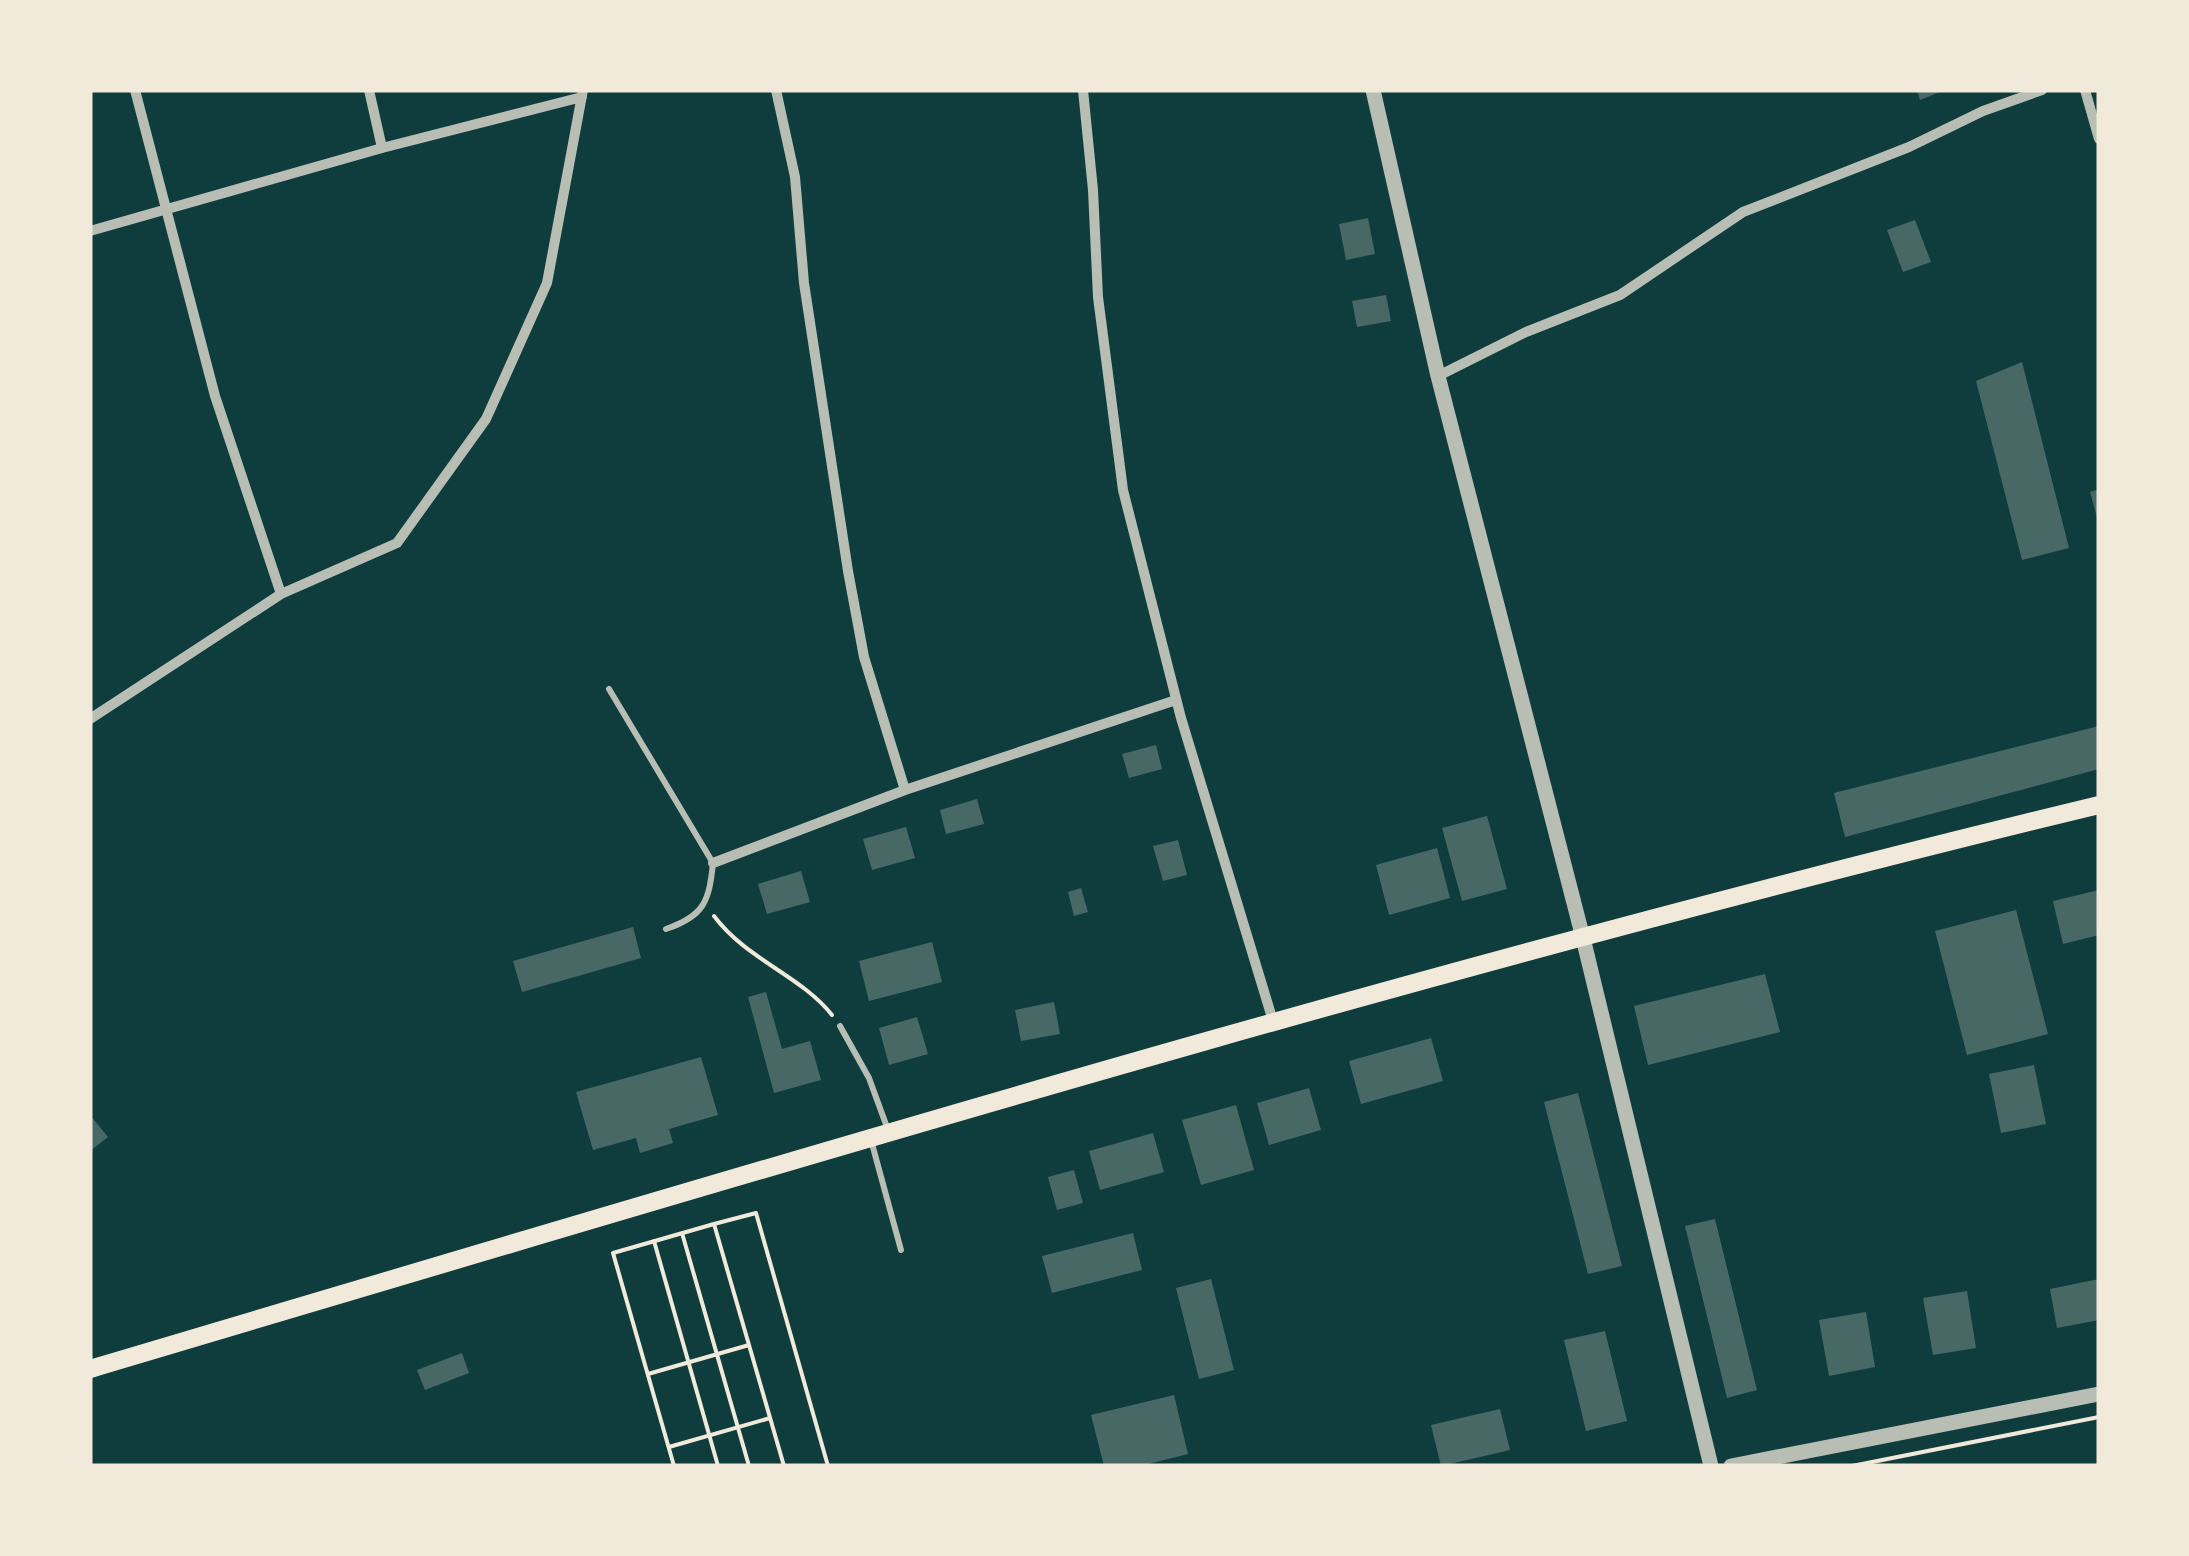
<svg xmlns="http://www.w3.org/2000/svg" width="2189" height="1556" viewBox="0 0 2189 1556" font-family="Arial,sans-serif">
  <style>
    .building { fill: #486865 }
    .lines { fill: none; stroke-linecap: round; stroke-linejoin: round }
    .path { stroke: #f1e9da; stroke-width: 4 }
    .service { stroke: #b8beb3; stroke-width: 6 }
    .minor { stroke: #b8beb3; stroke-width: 10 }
    .tertiary { stroke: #b8beb3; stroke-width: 15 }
    .secondary { stroke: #f1e9da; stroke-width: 18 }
  </style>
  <rect width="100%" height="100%" fill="#0f3d3e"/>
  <path class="building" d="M 1917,90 L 1945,90 L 1920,100 Z
    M 1368,218 L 1375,254 L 1346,260 L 1339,224 Z
    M 1915,220 L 1931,262 L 1903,272 L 1887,230 Z
    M 1386,295 L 1391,321 L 1357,327 L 1352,301 Z
    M 2022,362 L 2069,548 L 2022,560 L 1976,381 Z
    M 2099,489 L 2099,521 L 2098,521 L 2090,492 Z
    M 2099,726 L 2099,769 L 1845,837 L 1834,793 Z
    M 1156,745 L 1162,769 L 1129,778 L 1122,754 Z
    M 977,799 L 984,824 L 946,834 L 940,810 Z
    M 1487,816 L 1507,889 L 1462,901 L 1442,828 Z
    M 906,827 L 915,858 L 872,870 L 863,839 Z
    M 1178,840 L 1187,875 L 1163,881 L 1153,846 Z
    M 1437,848 L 1450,898 L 1389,915 L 1376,865 Z
    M 801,871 L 810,902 L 767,914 L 758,884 Z
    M 1081,888 L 1088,912 L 1074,916 L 1068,892 Z
    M 2099,890 L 2099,935 L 2063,944 L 2053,901 Z
    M 2016,910 L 2048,1034 L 1967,1055 L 1935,931 Z
    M 633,927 L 641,958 L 522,992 L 513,961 Z
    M 932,942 L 942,982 L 869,1001 L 859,961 Z
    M 1765,974 L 1780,1032 L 1648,1065 L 1634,1006 Z
    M 766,992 L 782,1049 L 810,1041 L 821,1080 L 774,1093 L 748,997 Z
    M 1054,1002 L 1060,1034 L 1021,1041 L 1015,1010 Z
    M 917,1017 L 928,1054 L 889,1065 L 879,1028 Z
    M 1431,1038 L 1443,1081 L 1361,1104 L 1349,1061 Z
    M 701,1057 L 718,1115 L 669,1129 L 673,1143 L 640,1153 L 636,1138 L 593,1150 L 576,1092 Z
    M 2034,1065 L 2046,1124 L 2001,1133 L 1989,1074 Z
    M 1309,1088 L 1321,1130 L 1269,1145 L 1257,1103 Z
    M 1578,1093 L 1622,1266 L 1588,1274 L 1544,1102 Z
    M 1236,1105 L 1254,1170 L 1201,1185 L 1182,1120 Z
    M 90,1115 L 108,1137 L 90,1151 Z
    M 1153,1133 L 1164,1172 L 1100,1190 L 1089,1151 Z
    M 1074,1170 L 1083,1203 L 1057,1210 L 1048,1177 Z
    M 1715,1219 L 1757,1390 L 1727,1398 L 1685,1226 Z
    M 1133,1233 L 1142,1270 L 1052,1293 L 1042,1256 Z
    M 1211,1279 L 1234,1370 L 1199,1379 L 1176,1288 Z
    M 2099,1279 L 2099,1320 L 2057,1328 L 2050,1289 Z
    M 1967,1291 L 1976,1348 L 1933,1355 L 1923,1298 Z
    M 1866,1312 L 1875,1367 L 1829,1376 L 1819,1320 Z
    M 1605,1331 L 1627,1421 L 1586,1431 L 1564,1340 Z
    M 462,1353 L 469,1373 L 425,1390 L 417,1370 Z
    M 1174,1395 L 1188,1454 L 1140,1466 L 1104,1466 L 1091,1415 Z
    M 1500,1409 L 1510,1450 L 1441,1466 L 1431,1425 Z"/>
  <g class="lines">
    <path class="path" d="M 714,916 C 747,960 800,975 832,1015
      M 714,1224 L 756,1213 L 828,1466
      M 682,1233 L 749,1466
      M 654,1241 L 718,1466
      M 648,1374 L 749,1345
      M 669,1447 L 770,1418
      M 674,1466 L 613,1253 L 714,1224 L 784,1466
      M 1852,1466 L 2099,1417"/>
    <path class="service" d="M 609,689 L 713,863 C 709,902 704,916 666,929
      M 840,1026 L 869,1078 L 888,1130
      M 871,1140 L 901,1250"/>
    <path class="minor" d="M 135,90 L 215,396 L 281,594
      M 369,90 L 382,148
      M 776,90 L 795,177 L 804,283 L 848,571 L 864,657 L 905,790
      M 1083,90 L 1093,190 L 1098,297 L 1123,490 L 1181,718 L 1273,1021
      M 2085,90 L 2099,139
      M 90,231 L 382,148 L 582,97
      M 1438,376 L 1526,332 L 1620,295 L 1743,212 L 1909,147 L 1983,111 L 2042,90
      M 90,719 L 281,594 L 397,543 L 486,419 L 547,283 L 583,90
      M 713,863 L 905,790 L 1176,700"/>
    <path class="tertiary" d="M 1373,90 L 1438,376 L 1583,938 L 1711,1466
      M 1731,1466 L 2099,1394"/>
    <path class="secondary" d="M 90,1369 C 757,1171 1423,968 2099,805"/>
  </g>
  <rect width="2189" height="1556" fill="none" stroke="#f1e9da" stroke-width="185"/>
</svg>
